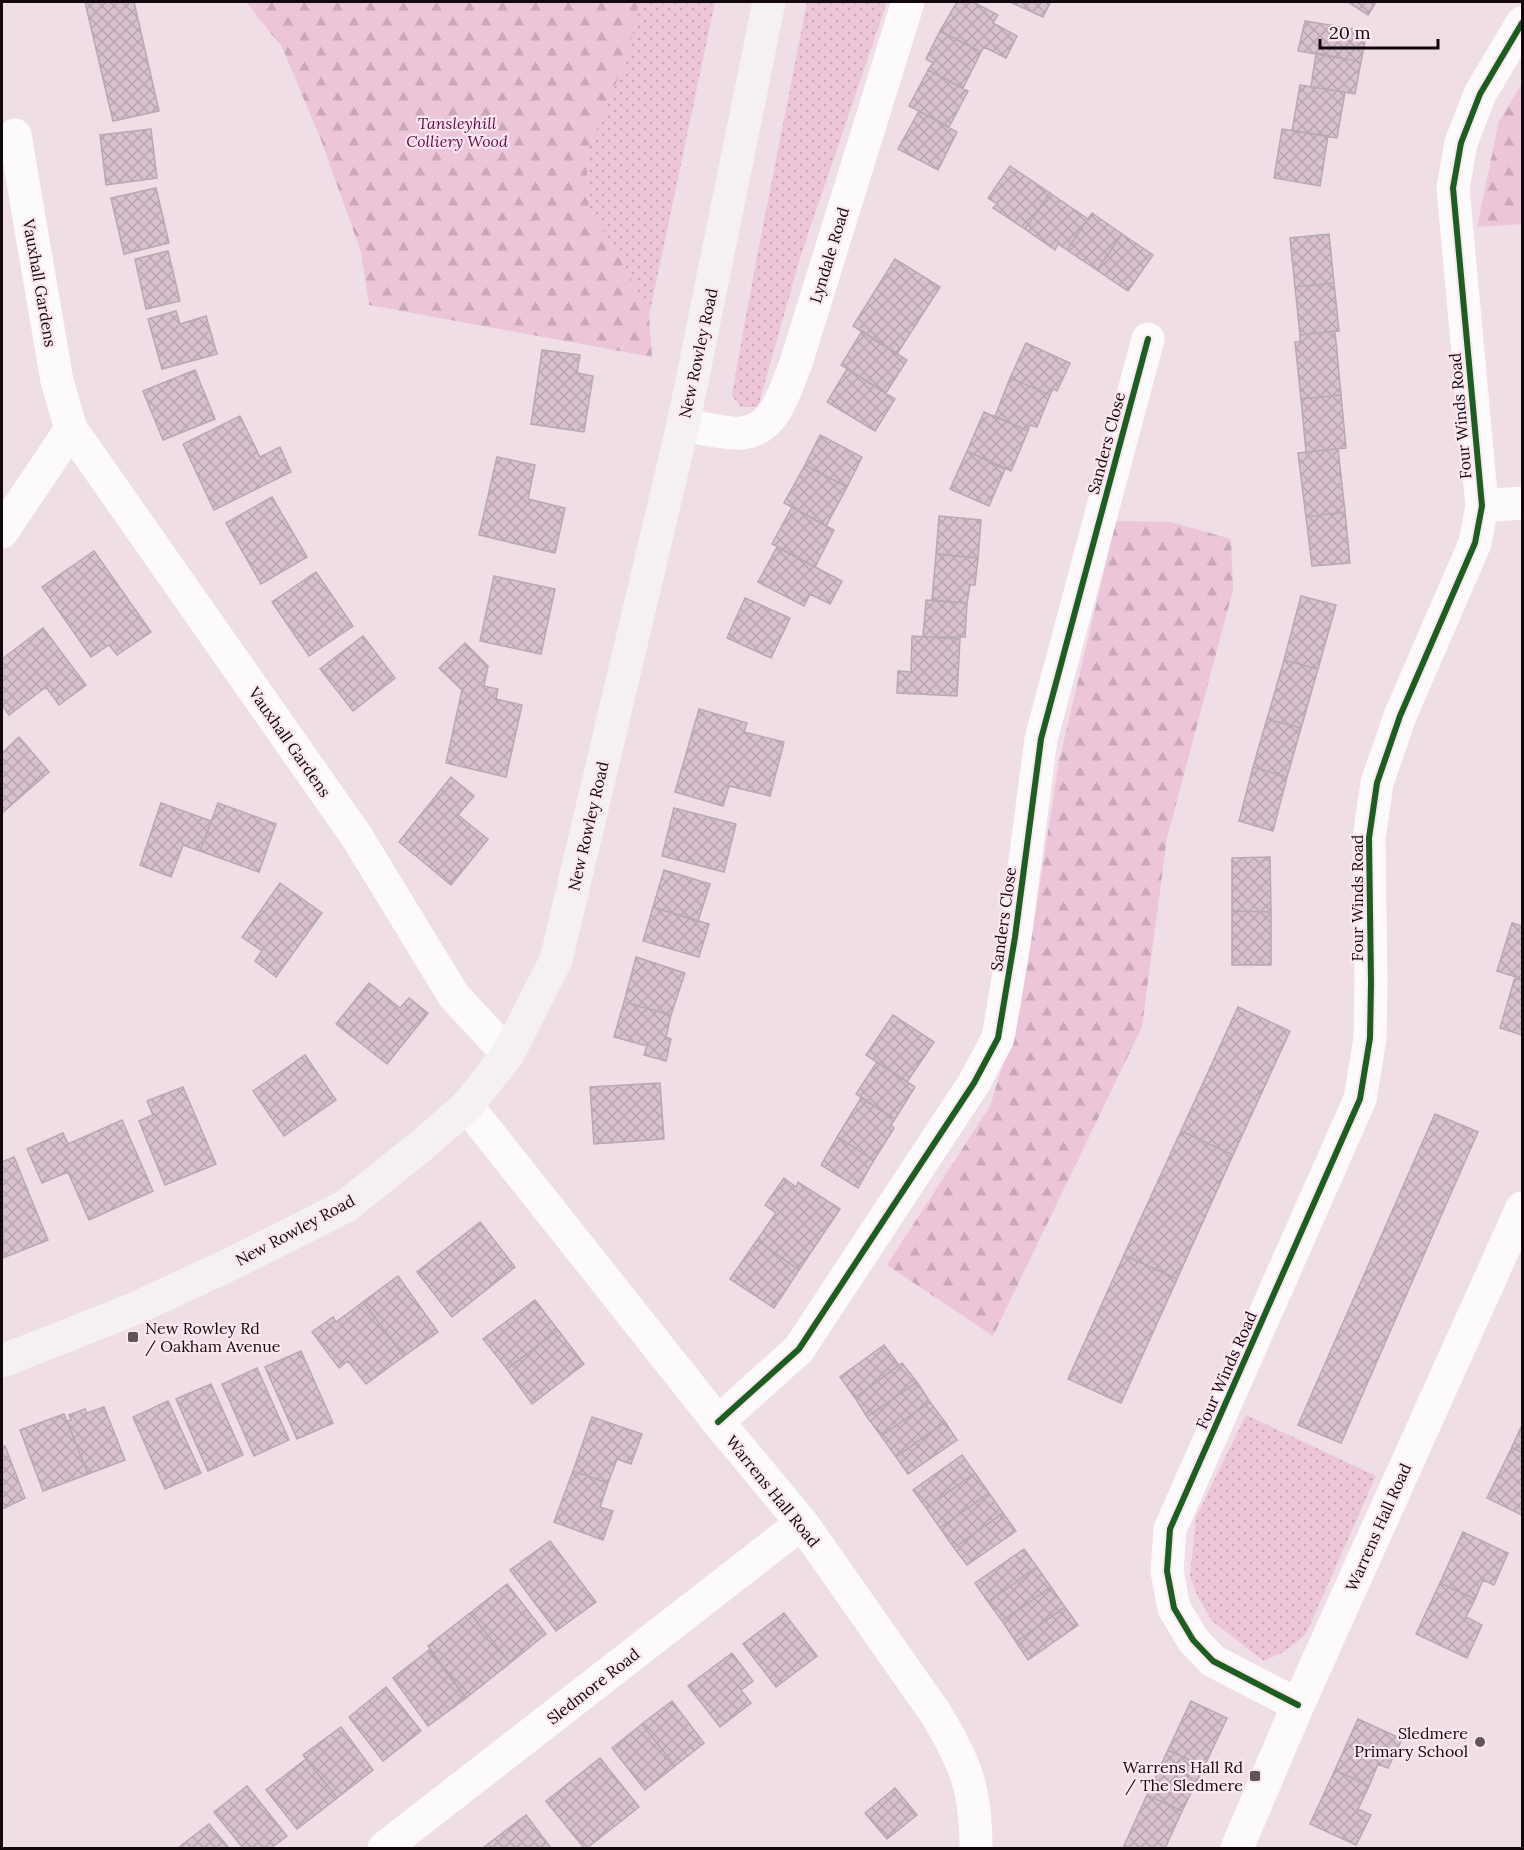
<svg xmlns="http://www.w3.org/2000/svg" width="1524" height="1850" viewBox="0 0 1524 1850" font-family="Lora,serif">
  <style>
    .grass { fill: url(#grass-dots) }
    .forest { fill: url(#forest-firs) }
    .building { fill: url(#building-cross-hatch); stroke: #b7a9b0; stroke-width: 1.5 }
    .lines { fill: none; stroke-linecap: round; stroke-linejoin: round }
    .minor { stroke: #fdfafb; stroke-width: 33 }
    .secondary { stroke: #f5f1f3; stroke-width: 33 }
    .cycleway-casing { stroke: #fce7f1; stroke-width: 10 }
    .cycleway { stroke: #1b5e20; stroke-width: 6 }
    .poi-dot { fill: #605359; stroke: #fce7f1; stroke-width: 2 }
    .labels { text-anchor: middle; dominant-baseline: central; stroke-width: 4.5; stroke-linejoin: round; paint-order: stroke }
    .park-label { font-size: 16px; font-style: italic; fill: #680546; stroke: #fce7f1 }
    .street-label { font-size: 16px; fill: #12080d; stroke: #fce7f1 }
    .poi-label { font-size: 16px; fill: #12080d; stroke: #fce7f1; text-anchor: end }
  </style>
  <defs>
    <pattern id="grass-dots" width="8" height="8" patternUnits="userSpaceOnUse" patternTransform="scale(1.5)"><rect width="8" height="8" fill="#ecc5d8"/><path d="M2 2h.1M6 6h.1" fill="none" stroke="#c9a8b8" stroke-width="1.8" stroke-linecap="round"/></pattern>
    <pattern id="forest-firs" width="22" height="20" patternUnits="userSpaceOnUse" patternTransform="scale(1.5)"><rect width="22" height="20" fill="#ecc5d8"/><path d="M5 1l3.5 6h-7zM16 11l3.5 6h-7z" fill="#c9a8b8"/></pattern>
    <pattern id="building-cross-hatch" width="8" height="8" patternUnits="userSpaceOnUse" patternTransform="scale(1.5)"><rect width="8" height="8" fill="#d8c0cc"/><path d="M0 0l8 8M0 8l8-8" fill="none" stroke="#b8a4ae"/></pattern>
  </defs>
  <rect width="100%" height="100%" fill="#f0dee7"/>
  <path class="grass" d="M 639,2 L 715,2 L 649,316 L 622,260 L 589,210 L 586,154 L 628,54 Z
    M 807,2 L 887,2 L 800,258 L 758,407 L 741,407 L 732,396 C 754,264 782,133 807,2 Z
    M 1246,1415 L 1376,1476 L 1306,1634 L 1285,1651 L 1264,1661 L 1212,1621 L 1198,1597 L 1190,1576 L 1196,1517 Z"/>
  <path class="forest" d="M 246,2 L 639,2 L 628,54 L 586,155 L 589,210 L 622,260 L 649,316 L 652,357 L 369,305 L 361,252 L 321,140 L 282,47 Z
    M 1522,83 L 1522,224 L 1477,227 L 1499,121 Z
    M 1116,521 L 1171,522 L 1231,539 L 1233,590 L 1167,838 L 1142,1027 L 993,1336 L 887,1265 L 990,1106 L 1020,1011 L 1059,761 Z"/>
  <path class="building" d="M 85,2 L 134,2 L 159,111 L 113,121 Z
    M 957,2 L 973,2 L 998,15 L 993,23 L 1017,36 L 1006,58 L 984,47 L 981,52 L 940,31 Z
    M 1010,2 L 1047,2 L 1050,3 L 1043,17 Z
    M 1348,2 L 1376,2 L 1368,15 Z
    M 1305,21 L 1367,31 L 1361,62 L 1298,51 Z
    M 940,31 L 981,52 L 963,88 L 928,70 L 933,63 L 926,59 Z
    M 1316,53 L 1361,62 L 1355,94 L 1311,87 Z
    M 928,70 L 968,91 L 949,127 L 909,106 Z
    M 1300,85 L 1345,92 L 1337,138 L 1292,131 Z
    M 919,111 L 957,132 L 938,170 L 898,149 Z
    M 151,129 L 157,178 L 106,185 L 100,135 Z
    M 1282,129 L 1328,136 L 1320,186 L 1274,178 Z
    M 1010,166 L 1050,193 L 1025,229 L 993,208 L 997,204 L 988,198 Z
    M 156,188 L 169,243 L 124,254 L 111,198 Z
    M 1050,193 L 1088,219 L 1067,250 L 1058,244 L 1055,250 L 1025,229 Z
    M 1092,213 L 1122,234 L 1097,270 L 1067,250 Z
    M 1122,234 L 1153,255 L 1128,291 L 1097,270 Z
    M 1329,234 L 1334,283 L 1295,287 L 1290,238 Z
    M 168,251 L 180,301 L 146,309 L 135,259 Z
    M 895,259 L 940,287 L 897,354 L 853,326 Z
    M 1334,283 L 1339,331 L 1300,335 L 1295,287 Z
    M 176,311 L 180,324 L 206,316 L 217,354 L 162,369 L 148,319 Z
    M 862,331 L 907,360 L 886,393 L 841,365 Z
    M 1335,331 L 1341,395 L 1301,399 L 1295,342 L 1300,342 L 1300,335 Z
    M 1026,343 L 1070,363 L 1057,391 L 1053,389 L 1050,395 L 1010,378 Z
    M 542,350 L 580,355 L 577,373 L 593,376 L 584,432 L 531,424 Z
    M 847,369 L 895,399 L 875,431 L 827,402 Z
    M 195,370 L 215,419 L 163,440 L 143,391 Z
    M 1010,378 L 1050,395 L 1037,427 L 1030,425 L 1028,431 L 995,416 Z
    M 1341,395 L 1346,448 L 1306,452 L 1301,399 Z
    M 984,412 L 1028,431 L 1011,471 L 967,451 Z
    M 240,416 L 260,457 L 280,447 L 291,472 L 214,510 L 183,444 Z
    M 820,435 L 862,457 L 847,487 L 805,465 Z
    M 1338,449 L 1345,512 L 1306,517 L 1298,453 Z
    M 967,451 L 1005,469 L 989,506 L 950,489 Z
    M 497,457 L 535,465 L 528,499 L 565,508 L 555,553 L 479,535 Z
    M 805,465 L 847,487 L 826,526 L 784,503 Z
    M 272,497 L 307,557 L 261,584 L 226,523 Z
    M 792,507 L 834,530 L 815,567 L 772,544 Z
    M 1345,512 L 1350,563 L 1312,566 L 1306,517 Z
    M 939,516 L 981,520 L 978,558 L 936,554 Z
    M 777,547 L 842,581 L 830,604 L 810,594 L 804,606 L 758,582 Z
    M 94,551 L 151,632 L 117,655 L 109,645 L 91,657 L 42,587 Z
    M 936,554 L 978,558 L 975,585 L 970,585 L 967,603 L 932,600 Z
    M 316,572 L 353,626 L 309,656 L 272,602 Z
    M 494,576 L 555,589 L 541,654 L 480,641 Z
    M 1301,596 L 1336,605 L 1318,669 L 1284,660 Z
    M 745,598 L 790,618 L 771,658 L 727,638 Z
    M 926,600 L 967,603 L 965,637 L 923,637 Z
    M 43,628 L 86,685 L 59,705 L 46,687 L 9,715 L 2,705 L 2,659 Z
    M 363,636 L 395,678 L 353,711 L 320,669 Z
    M 912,636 L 960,639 L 957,696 L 897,693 L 898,671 L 911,672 Z
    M 465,643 L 488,666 L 484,686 L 498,689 L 496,699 L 522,705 L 506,777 L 446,763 L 462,690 L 439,668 Z
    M 1284,660 L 1318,669 L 1301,728 L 1267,719 Z
    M 699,709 L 747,723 L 744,732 L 784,742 L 770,796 L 729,786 L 723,806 L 675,792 Z
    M 1267,719 L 1301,728 L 1287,777 L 1253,767 Z
    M 19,737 L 49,772 L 2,813 L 2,753 Z
    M 1253,767 L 1287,777 L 1273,831 L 1239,821 Z
    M 451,777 L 474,796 L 458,815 L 488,839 L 451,885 L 399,842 Z
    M 161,803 L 211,821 L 200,851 L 183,845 L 171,877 L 140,865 Z
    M 218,803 L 276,824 L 259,872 L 200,851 Z
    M 674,808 L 736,824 L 724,872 L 662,856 Z
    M 1270,857 L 1271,912 L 1232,911 L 1232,858 Z
    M 664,870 L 710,884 L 698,921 L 653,907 Z
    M 280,883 L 322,913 L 276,977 L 255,961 L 262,951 L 242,937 Z
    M 653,907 L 709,924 L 699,957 L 643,941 Z
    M 1232,911 L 1271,912 L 1271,965 L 1232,965 Z
    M 1512,923 L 1522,926 L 1522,979 L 1497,971 Z
    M 636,957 L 685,973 L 671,1015 L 624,1002 Z
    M 1515,977 L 1522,979 L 1522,1035 L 1500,1028 Z
    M 369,983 L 400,1008 L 409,998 L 428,1013 L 387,1064 L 336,1024 Z
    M 624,1002 L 671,1015 L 666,1037 L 671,1039 L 666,1061 L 644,1055 L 647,1046 L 614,1037 Z
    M 1238,1007 L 1290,1031 L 1233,1155 L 1181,1131 Z
    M 893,1015 L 934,1042 L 907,1082 L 866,1055 Z
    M 305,1055 L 336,1100 L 284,1136 L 253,1091 Z
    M 877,1062 L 915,1087 L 895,1119 L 856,1094 Z
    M 660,1083 L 664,1139 L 594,1144 L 590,1087 Z
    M 183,1087 L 216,1164 L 165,1185 L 139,1121 L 153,1115 L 147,1101 Z
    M 861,1098 L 895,1119 L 891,1125 L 894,1128 L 874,1160 L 837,1137 Z
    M 1435,1114 L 1478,1132 L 1341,1443 L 1298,1425 Z
    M 122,1120 L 153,1191 L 89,1220 L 68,1172 L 42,1183 L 27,1149 L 63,1133 L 68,1144 Z
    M 1181,1131 L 1233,1155 L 1177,1279 L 1124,1255 Z
    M 837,1137 L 874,1160 L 858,1188 L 821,1165 Z
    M 14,1157 L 48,1240 L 3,1258 L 2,1162 Z
    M 784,1178 L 796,1187 L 798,1182 L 840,1209 L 799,1270 L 757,1240 L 776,1213 L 765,1205 Z
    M 480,1222 L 515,1267 L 452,1317 L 417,1272 Z
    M 757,1240 L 799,1270 L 774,1308 L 730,1279 Z
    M 1124,1255 L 1177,1279 L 1121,1403 L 1068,1379 Z
    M 398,1276 L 438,1332 L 404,1356 L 363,1302 Z
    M 535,1300 L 558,1330 L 507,1369 L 483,1339 Z
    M 363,1302 L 404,1356 L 366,1384 L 348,1361 L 339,1368 L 312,1332 L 333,1317 L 336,1322 Z
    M 558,1330 L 584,1364 L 532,1404 L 507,1369 Z
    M 884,1345 L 899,1365 L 855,1398 L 840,1377 Z
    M 301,1351 L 333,1423 L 297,1439 L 265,1367 Z
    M 902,1363 L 917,1382 L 867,1417 L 855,1398 Z
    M 257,1368 L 289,1440 L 254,1456 L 222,1384 Z
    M 917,1382 L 930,1402 L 881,1436 L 867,1417 Z
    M 211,1384 L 243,1455 L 208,1471 L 176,1399 Z
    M 168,1401 L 201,1473 L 165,1489 L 133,1417 Z
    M 930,1402 L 945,1422 L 896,1457 L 881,1436 Z
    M 104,1407 L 125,1460 L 88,1474 L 67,1421 L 71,1420 L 69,1415 L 85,1409 L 87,1413 Z
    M 64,1414 L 88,1474 L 43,1491 L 20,1430 Z
    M 592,1417 L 642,1434 L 631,1464 L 617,1459 L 608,1483 L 573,1471 Z
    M 945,1422 L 957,1440 L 908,1474 L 896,1457 Z
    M 1522,1425 L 1522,1453 L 1512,1447 Z
    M 5,1446 L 25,1498 L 2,1509 L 2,1447 Z
    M 1512,1447 L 1522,1453 L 1522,1515 L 1487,1498 Z
    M 962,1455 L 975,1473 L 926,1508 L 913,1490 Z
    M 573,1471 L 608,1483 L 600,1507 L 613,1511 L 603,1540 L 554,1522 Z
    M 975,1473 L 989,1493 L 940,1528 L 926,1508 Z
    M 989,1493 L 1003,1513 L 954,1548 L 940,1528 Z
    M 1003,1513 L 1016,1531 L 967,1565 L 954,1548 Z
    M 1463,1532 L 1508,1553 L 1494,1585 L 1483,1580 L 1475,1599 L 1440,1583 Z
    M 550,1541 L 596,1602 L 556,1631 L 510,1570 Z
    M 1024,1549 L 1037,1567 L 988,1602 L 975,1583 Z
    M 1037,1567 L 1051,1587 L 1002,1621 L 988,1602 Z
    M 1440,1583 L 1475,1599 L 1466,1617 L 1482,1625 L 1467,1658 L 1416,1634 Z
    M 507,1584 L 546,1634 L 510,1663 L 470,1613 Z
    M 1051,1587 L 1065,1607 L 1016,1642 L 1002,1621 Z
    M 1065,1607 L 1078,1625 L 1028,1660 L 1016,1642 Z
    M 470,1613 L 510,1663 L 466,1698 L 428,1646 Z
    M 784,1613 L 817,1656 L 776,1687 L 743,1644 Z
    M 429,1650 L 466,1698 L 428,1726 L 393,1678 Z
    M 732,1653 L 753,1681 L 741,1690 L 751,1703 L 720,1727 L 688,1686 Z
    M 386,1687 L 421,1731 L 383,1761 L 349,1717 Z
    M 672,1701 L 704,1743 L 675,1766 L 642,1724 Z
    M 1191,1701 L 1227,1718 L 1204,1767 L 1168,1750 Z
    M 1358,1719 L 1402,1739 L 1388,1768 L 1378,1764 L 1369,1786 L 1335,1770 Z
    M 642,1724 L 675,1766 L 645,1790 L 612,1748 Z
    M 341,1727 L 373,1770 L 337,1798 L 303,1755 Z
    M 1168,1750 L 1204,1767 L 1182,1811 L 1147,1795 Z
    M 600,1758 L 639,1807 L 587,1848 L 584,1848 L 546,1801 Z
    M 306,1759 L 337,1798 L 297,1829 L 266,1790 Z
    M 1335,1770 L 1369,1786 L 1358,1809 L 1371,1815 L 1356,1845 L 1310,1824 Z
    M 247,1786 L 287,1836 L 271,1848 L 243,1848 L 214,1812 Z
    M 895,1788 L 917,1815 L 887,1839 L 865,1813 Z
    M 1147,1795 L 1182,1811 L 1165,1848 L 1123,1848 Z
    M 526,1815 L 551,1848 L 485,1848 L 484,1847 Z
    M 209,1824 L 229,1848 L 178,1848 Z"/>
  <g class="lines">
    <path class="minor" d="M 683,425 C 697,427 731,435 743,433 C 777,428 785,389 796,363 L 908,2
      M 71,429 L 357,837 L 454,996 L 508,1054
      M 1482,506 L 1522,503
      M 2,532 L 71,429 L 57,381 L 15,135
      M 467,1106 L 718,1422 L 802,1523 L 936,1714 C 966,1764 976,1790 976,1848
      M 718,1422 L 799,1349 L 974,1083 L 998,1038 L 1015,937 L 1041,739 L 1148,339
      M 1298,1705 L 1213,1661 L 1193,1640 L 1174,1608 L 1167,1571 L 1170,1529 L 1360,1099 L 1370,1038 L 1371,983 L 1369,838 L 1377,783 L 1400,716 L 1475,543 L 1482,506 L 1453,188 L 1461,143 L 1480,94 L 1522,23
      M 384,1848 L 802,1523
      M 1237,1848 L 1298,1705 L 1522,1208"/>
    <path class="secondary" d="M 2,1361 L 134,1309 L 237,1261 L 346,1206 L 421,1146 L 467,1106 L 508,1054 L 556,960 L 683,425 L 769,2"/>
    <defs>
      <path id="cycleway" d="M 718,1422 L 799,1349 L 974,1083 L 998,1038 L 1015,937 L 1041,739 L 1148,339
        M 1298,1705 L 1213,1661 L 1193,1640 L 1174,1608 L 1167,1571 L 1170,1529 L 1360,1099 L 1370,1038 L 1371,983 L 1369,838 L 1377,783 L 1400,716 L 1475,543 L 1482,506 L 1453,188 L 1461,143 L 1480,94 L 1522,23"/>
    </defs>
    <use href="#cycleway" class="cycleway-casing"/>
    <use href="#cycleway" class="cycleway"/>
  </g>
  <g class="poi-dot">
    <rect x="127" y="1331" width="12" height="12" rx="3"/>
    <circle cx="1480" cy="1742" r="6"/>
    <rect x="1249" y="1770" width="12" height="12" rx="3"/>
  </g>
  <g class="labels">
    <g class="park-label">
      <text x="457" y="123">Tansleyhill<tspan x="457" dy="18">Colliery Wood</tspan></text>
    </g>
    <g class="street-label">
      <text transform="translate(829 255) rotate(-73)">Lyndale Road</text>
      <text transform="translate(40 283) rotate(80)">Vauxhall Gardens</text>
      <text transform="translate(698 353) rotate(-78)">New Rowley Road</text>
      <text transform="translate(1460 416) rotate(-95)">Four Winds Road</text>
      <text transform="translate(1106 443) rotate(-75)">Sanders Close</text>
      <text transform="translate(290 742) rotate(55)">Vauxhall Gardens</text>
      <text transform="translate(588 826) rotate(-77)">New Rowley Road</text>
      <text transform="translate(1357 898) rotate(-90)">Four Winds Road</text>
      <text transform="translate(1003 919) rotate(-82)">Sanders Close</text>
      <text transform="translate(295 1230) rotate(-28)">New Rowley Road</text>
      <text transform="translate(1226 1370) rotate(-66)">Four Winds Road</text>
      <text transform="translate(773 1491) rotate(51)">Warrens Hall Road</text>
      <text transform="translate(1378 1527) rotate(-66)">Warrens Hall Road</text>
      <text transform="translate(593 1686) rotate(-38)">Sledmore Road</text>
    </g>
    <g class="poi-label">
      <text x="145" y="1328" text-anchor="start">New Rowley Rd<tspan x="145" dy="18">/ Oakham Avenue</tspan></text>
      <text x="1468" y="1733">Sledmere<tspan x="1468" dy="18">Primary School</tspan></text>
      <text x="1243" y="1767">Warrens Hall Rd<tspan x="1243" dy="18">/ The Sledmere</tspan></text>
    </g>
  </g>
  <rect width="1524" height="1850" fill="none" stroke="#12080d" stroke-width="6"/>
  <path d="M1320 39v9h118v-9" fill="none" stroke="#12080d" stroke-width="3"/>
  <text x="1329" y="39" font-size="18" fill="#12080d" stroke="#fce7f1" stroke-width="4.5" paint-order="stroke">20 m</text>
</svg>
